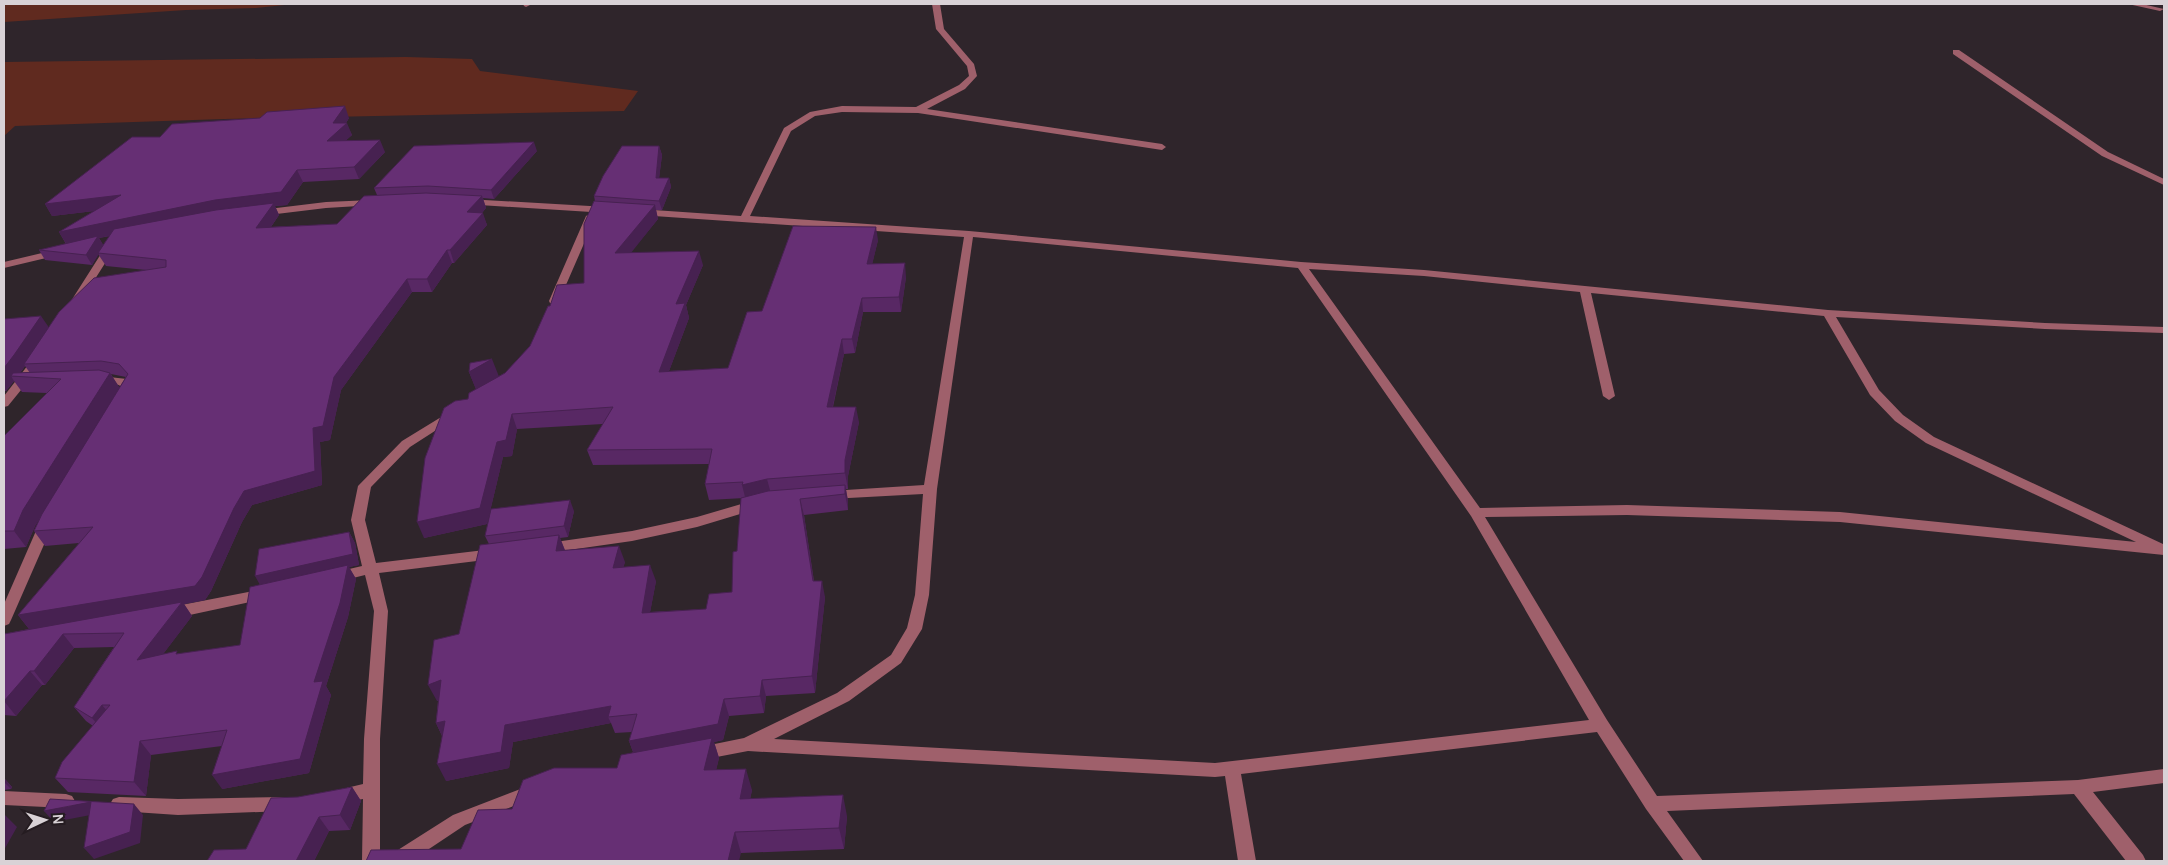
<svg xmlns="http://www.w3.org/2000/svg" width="2168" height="865" viewBox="0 0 2168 865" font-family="Manrope,sans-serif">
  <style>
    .green { fill: #602a1f }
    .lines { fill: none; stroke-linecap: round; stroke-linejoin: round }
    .minor { fill: #9f606b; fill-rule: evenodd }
    .wall { fill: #582864; fill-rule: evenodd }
    .shaded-wall { fill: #472151 }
    .building { fill: #662f74; stroke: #472151 }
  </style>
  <rect width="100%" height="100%" fill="#2f252b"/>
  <path class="green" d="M 4,4 L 294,4 L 256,8 L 186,10 L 4,22 Z
    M 406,57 L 472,59 L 480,71 L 638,91 L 624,111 L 224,119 L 15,126 L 4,136 L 4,62 Z"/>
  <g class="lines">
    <path class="minor" d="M 523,4 L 532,4 L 526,7 L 524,6 Z
      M 932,4 L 940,4 L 944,29 L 974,64 L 977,76 L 965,89 L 927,109 L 1162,144 L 1166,147 L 1162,150 L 918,113 L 842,112 L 815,116 L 791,131 L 750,216 L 969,231 L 1301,262 L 1424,270 L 1828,310 L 2045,323 L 2164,327 L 2164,333 L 2045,329 L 1836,317 L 1879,390 L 1903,415 L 1934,437 L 2163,544 L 2164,555 L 1840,522 L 1627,515 L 1485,517 L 1607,720 L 1657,796 L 2078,780 L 2164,769 L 2164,783 L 2093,792 L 2143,855 L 2146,861 L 2126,861 L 2074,794 L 1667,811 L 1703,861 L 1684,861 L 1646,809 L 1597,732 L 1241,774 L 1256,861 L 1238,861 L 1225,776 L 1215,777 L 748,751 L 701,760 L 695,758 L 693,753 L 695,748 L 744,738 L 837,693 L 891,655 L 907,628 L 915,595 L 923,494 L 830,499 L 825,498 L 823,495 L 825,492 L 830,491 L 924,485 L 964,237 L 639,215 L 634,212 L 639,209 L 741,216 L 784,128 L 810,112 L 842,106 L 916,107 L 959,85 L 969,76 L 967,66 L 936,29 ZM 973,237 L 1298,268 L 1471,516 L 1589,720 L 1215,763 L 774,739 L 849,701 L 901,663 L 922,629 L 929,595 L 937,489 ZM 1309,269 L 1424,276 L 1580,292 L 1603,396 L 1609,400 L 1615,396 L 1591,293 L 1824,316 L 1870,395 L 1895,421 L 1926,443 L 2136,542 L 1840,512 L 1627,505 L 1480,508 Z
      M 2128,4 L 2142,4 L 2164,9 L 2160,11 Z
      M 1953,50 L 1959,50 L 2108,152 L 2164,179 L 2164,185 L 2102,156 L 1953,54 Z
      M 467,199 L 607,207 L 612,210 L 607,213 L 464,204 L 464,200 Z
      M 372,200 L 375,201 L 375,205 L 326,208 L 260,216 L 255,213 L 260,210 L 326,202 Z
      M 591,213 L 596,216 L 559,301 L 554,304 L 550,303 L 549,301 L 586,216 Z
      M 111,243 L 116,246 L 81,301 L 80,303 L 72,303 L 71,301 L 106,246 Z
      M 59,249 L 64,252 L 63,254 L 4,268 L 4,262 Z
      M 39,355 L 45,358 L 34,374 L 8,406 L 4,407 L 4,396 L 35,356 Z
      M 100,376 L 127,379 L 134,388 L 127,399 L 119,399 L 117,396 L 122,388 L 119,385 L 96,383 L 94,380 L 96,377 Z
      M 451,411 L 455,412 L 457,415 L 455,418 L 410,447 L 371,487 L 365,520 L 376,563 L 493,549 L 498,550 L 500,554 L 498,558 L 493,559 L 379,573 L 388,611 L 380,739 L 380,861 L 362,861 L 363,799 L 340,803 L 334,801 L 331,796 L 334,791 L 363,784 L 364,739 L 374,611 L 365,575 L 337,582 L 332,581 L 330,577 L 332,573 L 362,566 L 351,520 L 358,486 L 402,441 Z
      M 755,500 L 760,502 L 762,505 L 760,508 L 697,527 L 632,541 L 548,553 L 543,551 L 541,548 L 543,545 L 548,543 L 632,531 L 697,517 Z
      M 46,519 L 51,521 L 53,524 L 11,620 L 9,624 L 4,626 L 4,604 L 39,524 L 41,521 Z
      M 264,589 L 269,590 L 271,594 L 269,598 L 171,619 L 166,617 L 164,613 L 166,609 L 171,607 Z
      M 531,785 L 537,787 L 540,792 L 537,797 L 465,825 L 411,861 L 387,861 L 390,855 L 453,815 Z
      M 4,791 L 66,794 L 72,796 L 75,801 L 72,806 L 66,808 L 4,805 Z
      M 119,797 L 178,799 L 284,797 L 290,799 L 293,804 L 290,809 L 284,811 L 178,815 L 119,811 L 113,809 L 110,804 L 113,799 Z"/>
  </g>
  <path class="wall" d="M 349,118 L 346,123 L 352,135 L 345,141 L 385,152 L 359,179 L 303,182 L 287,205 L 275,206 L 279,215 L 271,227 L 337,224 L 377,195 L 374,188 L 537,151 L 494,199 L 483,198 L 486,208 L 482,213 L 487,225 L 454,263 L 452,263 L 432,292 L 412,292 L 341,390 L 330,440 L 320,442 L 322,485 L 252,505 L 242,522 L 211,591 L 205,600 L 184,604 L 192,616 L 163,654 L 179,654 L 240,645 L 260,585 L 349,532 L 355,543 L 359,565 L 349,567 L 356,579 L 348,617 L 326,686 L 331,695 L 309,773 L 222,789 L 222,746 L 151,755 L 146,796 L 68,792 L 55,778 L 93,726 L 86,721 L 74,707 L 114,647 L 74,648 L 45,685 L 42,685 L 16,716 L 4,715 L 4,634 L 29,629 L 18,615 L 79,543 L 45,546 L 34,531 L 40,518 L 35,526 L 26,547 L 4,549 L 4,436 L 47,393 L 22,392 L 14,381 L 6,391 L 4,391 L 4,319 L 49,328 L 146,270 L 106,266 L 98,254 L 92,265 L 45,260 L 39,250 L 66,244 L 59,232 L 94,211 L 52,216 L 45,204 L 160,137 ZM 110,236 L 103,245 L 99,238 ZM 25,366 L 30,373 L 20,373 L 23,369 ZM 111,374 L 126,377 L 119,388 Z
    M 659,146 L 662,155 L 659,178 L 669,178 L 671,187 L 662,210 L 656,210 L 658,219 L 630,253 L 703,265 L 686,305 L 689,318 L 669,371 L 728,368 L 762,311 L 878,240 L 872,264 L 906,277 L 901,312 L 863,312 L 855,353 L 844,354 L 833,407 L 859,422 L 848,476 L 848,489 L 846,489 L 848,501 L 848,510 L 804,515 L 814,581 L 825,597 L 815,693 L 766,696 L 764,713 L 729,716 L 723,740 L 714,742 L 719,758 L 716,770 L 752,790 L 750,799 L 847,816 L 844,849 L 741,853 L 461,849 L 512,809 L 617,768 L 633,752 L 629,741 L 632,732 L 615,733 L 611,723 L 513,742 L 509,768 L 446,781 L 442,736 L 436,723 L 438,701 L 437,701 L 489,544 L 485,536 L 574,511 L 568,537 L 560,538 L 565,550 L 625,562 L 623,567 L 656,581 L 650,612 L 706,609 L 732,592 L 744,498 L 709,500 L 705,484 L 709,464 L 593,465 L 587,450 L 603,424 L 517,429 L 512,456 L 503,457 L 487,524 L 424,538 L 468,399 L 476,389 L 469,372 L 499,376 L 505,373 L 530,346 L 550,306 L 584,283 L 595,201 L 594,196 Z
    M 4,778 L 12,787 L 11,789 L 4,790 Z
    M 352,787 L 361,801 L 350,830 L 329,831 L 314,861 L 207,861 L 246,849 L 298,797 Z"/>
  <path class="shaded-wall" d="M 345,106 L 349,118 L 344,126 L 347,123 L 352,135 L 332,153 L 327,141 L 333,123 Z
    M 380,140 L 385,152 L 359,179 L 354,167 Z
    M 534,142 L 537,151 L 494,199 L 491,190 Z
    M 659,146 L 662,155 L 658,187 L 656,178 Z
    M 297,170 L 303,182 L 287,205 L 275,206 L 279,215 L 262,240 L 222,212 L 99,238 L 104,246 L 92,265 L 86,255 L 67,245 L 59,232 Z
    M 669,178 L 671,187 L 662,210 L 659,201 Z
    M 121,195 L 128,207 L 52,216 L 45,204 Z
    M 482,196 L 486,208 L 472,225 L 467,212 Z
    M 655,205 L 658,219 L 619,268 L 615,253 Z
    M 483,213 L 487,225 L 454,263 L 450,250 Z
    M 876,227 L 878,240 L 869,278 L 867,264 Z
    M 447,250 L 452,263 L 432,292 L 427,279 Z
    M 699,251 L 703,265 L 686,305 L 689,318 L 663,387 L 659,372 L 676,304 Z
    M 905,263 L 906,277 L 901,312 L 899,297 Z
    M 407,279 L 412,292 L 341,390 L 330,440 L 320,442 L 322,485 L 252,505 L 242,522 L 211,591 L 205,600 L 184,604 L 192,616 L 148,674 L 137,660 L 181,604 L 30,630 L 18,615 L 234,508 L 244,491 L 313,428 L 334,377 Z
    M 862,298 L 863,312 L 855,353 L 852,339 Z
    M 41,316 L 50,329 L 24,364 L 25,366 L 17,377 L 11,376 L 14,381 L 6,391 L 4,388 L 4,368 Z
    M 842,339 L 844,354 L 829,423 L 827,407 Z
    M 492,359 L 500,379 L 477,392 L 469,372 Z
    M 110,373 L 120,388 L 35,526 L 26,547 L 14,531 L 23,510 Z
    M 856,407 L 859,422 L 848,476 L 848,489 L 845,473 L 845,460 Z
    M 512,414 L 517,429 L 512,456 L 503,457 L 487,524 L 424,538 L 417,522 L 497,442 Z
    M 767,479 L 771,494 L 746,501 L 742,485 Z
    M 845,485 L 848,501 L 848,510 L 845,494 Z
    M 800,499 L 804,515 L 816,598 L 813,581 Z
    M 570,500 L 574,511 L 568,537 L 564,526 Z
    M 349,532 L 355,543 L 359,565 L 349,567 L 356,579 L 348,617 L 326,686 L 331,695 L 309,773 L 222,789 L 212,775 L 314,682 L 255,576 Z
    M 559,535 L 565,551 L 556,551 Z
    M 619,546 L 625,562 L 619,585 L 613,568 Z
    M 650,565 L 656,581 L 647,629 L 642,613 Z
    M 822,581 L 825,597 L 815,693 L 812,676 Z
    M 63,634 L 74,648 L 45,685 L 34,671 Z
    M 30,671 L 42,685 L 16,716 L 4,701 Z
    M 441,680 L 449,696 L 437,701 L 428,685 Z
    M 762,680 L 766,696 L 764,713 L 760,696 Z
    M 724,699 L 729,716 L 723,740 L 714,742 L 719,758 L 711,791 L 635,757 L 629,741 Z
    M 102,705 L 114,719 L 104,732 L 92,718 Z
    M 611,706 L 608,717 L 611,723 L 513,742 L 509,768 L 446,781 L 437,764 L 505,725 Z
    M 445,721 L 444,740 L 436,723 Z
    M 140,741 L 151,755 L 146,796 L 134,782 Z
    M 746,769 L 752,790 L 746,820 L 740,799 Z
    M 4,778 L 12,787 L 11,789 L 4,782 Z
    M 352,787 L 361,801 L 350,830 L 340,815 Z
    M 843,795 L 847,816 L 844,849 L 839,828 Z
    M 91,802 L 101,813 L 54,822 L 44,811 Z
    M 134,804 L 143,815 L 140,843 L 94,859 L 84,848 Z
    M 4,814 L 17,827 L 4,850 Z
    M 319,817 L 329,831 L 314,861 L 296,861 Z
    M 735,832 L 741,853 L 739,861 L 728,861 Z"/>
  <path class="building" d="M 345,106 L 333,123 L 347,123 L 327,141 L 380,140 L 354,167 L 297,170 L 281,192 L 215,200 L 59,232 L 121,195 L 45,204 L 132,137 L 160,137 L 172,124 L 260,118 L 267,112 Z
    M 534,142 L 491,190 L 428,186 L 374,188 L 414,146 Z
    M 622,146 L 659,146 L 656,178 L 669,178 L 659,201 L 594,196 L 603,176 Z
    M 426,193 L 482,196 L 467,212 L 483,213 L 450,250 L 447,250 L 427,279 L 407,279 L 334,377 L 323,426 L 313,428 L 315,471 L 244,491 L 234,508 L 202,577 L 195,586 L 18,615 L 93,527 L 34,531 L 42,514 L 128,374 L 119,364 L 101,361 L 24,364 L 59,312 L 94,278 L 166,267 L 166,260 L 98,253 L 114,229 L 216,210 L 274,203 L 256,228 L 337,224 L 364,196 Z
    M 594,201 L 655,205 L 615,253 L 699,251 L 676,304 L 685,303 L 659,372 L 728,368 L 747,312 L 762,311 L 793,226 L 876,227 L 867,264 L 905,263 L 899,297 L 862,298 L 852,339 L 842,339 L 827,407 L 856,407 L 845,460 L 845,473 L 767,479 L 742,485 L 743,482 L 705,484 L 712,449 L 587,450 L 613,407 L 512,414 L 506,440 L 497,442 L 480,508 L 417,522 L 425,458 L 444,408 L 455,401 L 468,399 L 469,393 L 505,373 L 530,346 L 548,306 L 550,306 L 557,285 L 584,283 L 584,224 Z
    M 98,236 L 86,255 L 39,250 Z
    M 41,316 L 14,355 L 4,368 L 4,319 Z
    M 492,359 L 469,372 L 470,363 Z
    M 99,370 L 110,373 L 23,510 L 14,531 L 4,531 L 4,436 L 61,379 L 11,376 L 13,373 Z
    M 845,485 L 845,494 L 800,499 L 813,581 L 822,581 L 812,676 L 762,680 L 760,696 L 724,699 L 718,724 L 629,741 L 637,714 L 608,717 L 611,706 L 505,725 L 501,752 L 437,764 L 445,721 L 436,723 L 441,680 L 428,685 L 434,640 L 459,634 L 480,545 L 559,535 L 556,551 L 619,546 L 613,568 L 650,565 L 642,613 L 706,609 L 709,594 L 732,592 L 733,552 L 737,551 L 741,498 L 768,491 Z
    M 570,500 L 564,526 L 485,536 L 491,509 Z
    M 349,532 L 353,554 L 255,576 L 259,549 Z
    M 348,565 L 340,603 L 314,682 L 323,681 L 300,759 L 212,775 L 227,730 L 140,741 L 134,782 L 55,778 L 62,762 L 110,705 L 102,705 L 92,718 L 74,707 L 124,633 L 63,634 L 34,671 L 30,671 L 4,701 L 4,634 L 182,602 L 137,660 L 177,651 L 176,654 L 240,645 L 250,587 Z
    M 712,738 L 704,770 L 746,769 L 740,799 L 843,795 L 839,828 L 735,832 L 728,861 L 366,861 L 371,850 L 461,849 L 478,810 L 512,809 L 523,780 L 554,768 L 617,768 L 621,755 Z
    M 352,787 L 340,815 L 319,817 L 296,861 L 207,861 L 214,850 L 246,849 L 271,798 L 298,797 Z
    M 50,799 L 134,804 L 130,832 L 84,848 L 91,802 L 44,811 Z"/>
  <rect width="2168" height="865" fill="none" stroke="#d9d2d6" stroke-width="10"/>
  <g transform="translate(45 820) rotate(86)" stroke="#251c21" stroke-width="4" paint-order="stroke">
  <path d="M0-4L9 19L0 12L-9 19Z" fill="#d9d2d6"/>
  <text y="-8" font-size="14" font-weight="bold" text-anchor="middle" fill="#d9d2d6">N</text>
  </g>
</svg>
